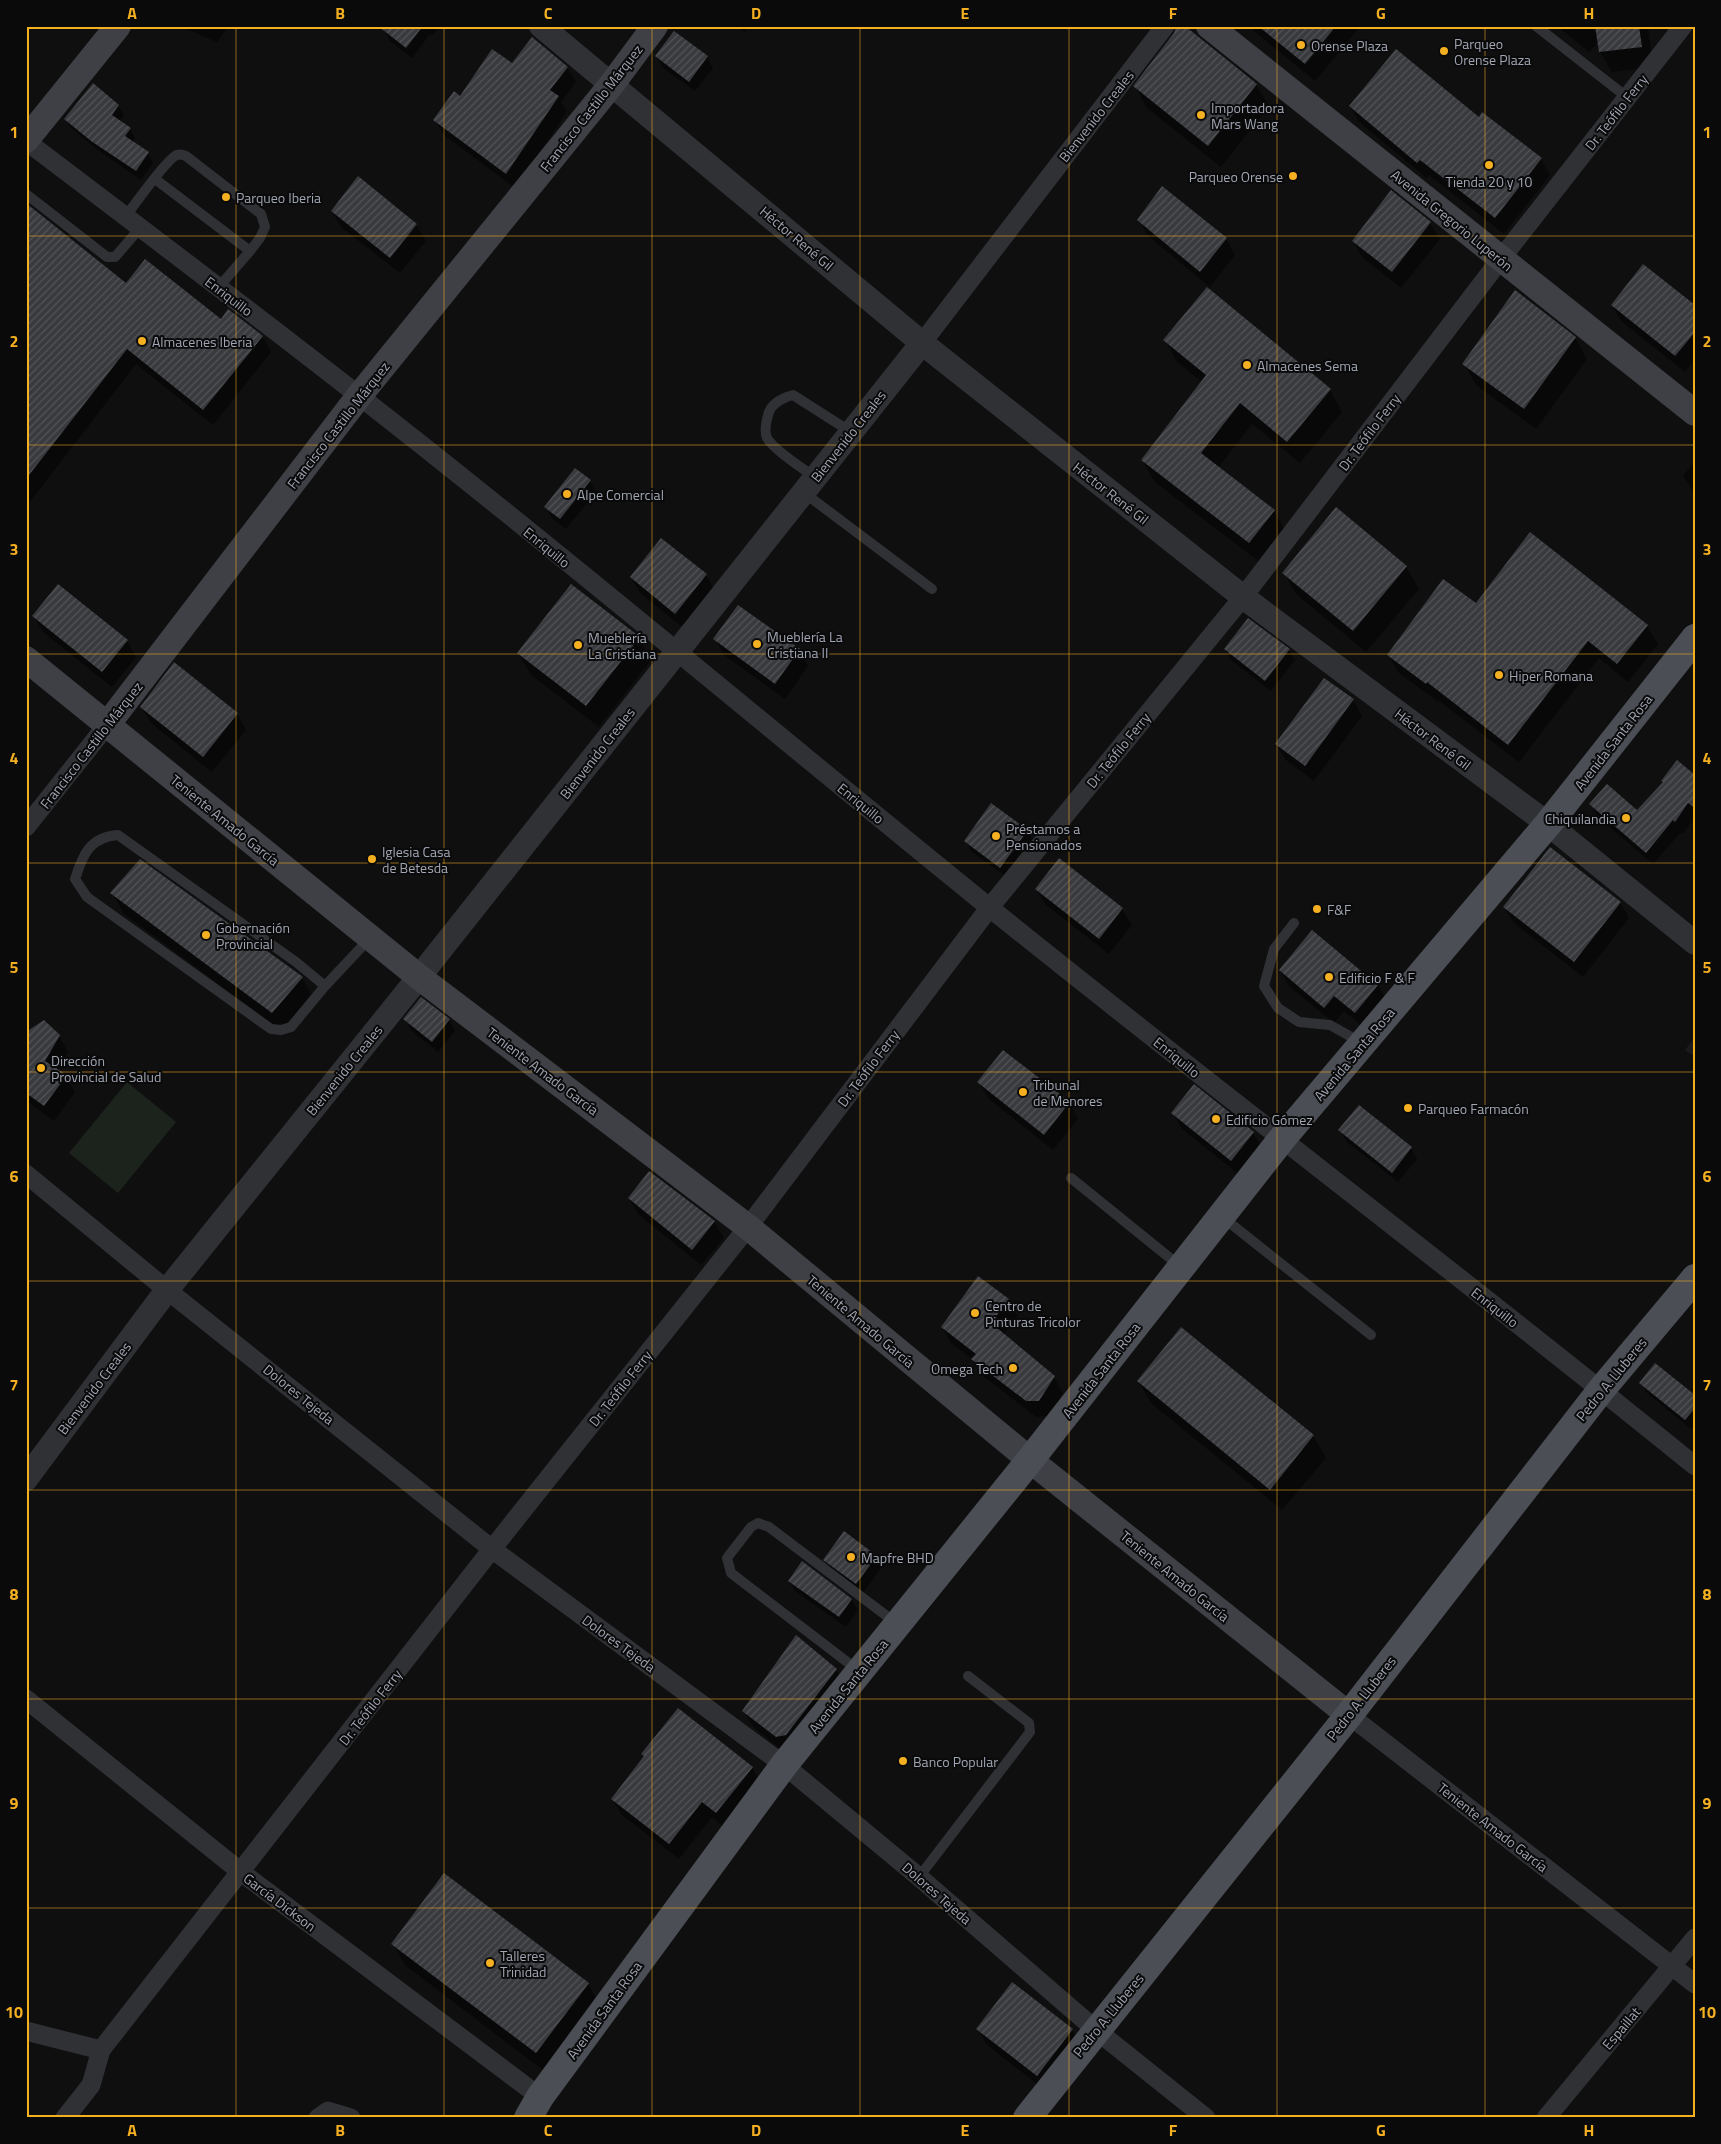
<svg xmlns="http://www.w3.org/2000/svg" width="1721" height="2144" viewBox="0 0 1721 2144" font-family="'Titillium Web',sans-serif">
  <style>
    .built { fill: #1b1b1d }
    .grass { fill: #1b231c }
    .shadow { fill: #0007 }
    .building { fill: url(#building-hatch) }
    .lines { fill: none; stroke-linecap: round; stroke-linejoin: round }
    .service { stroke: #303135; stroke-width: 10 }
    .minor { stroke: #303135; stroke-width: 19 }
    .tertiary { stroke: #303135; stroke-width: 24 }
    .secondary { stroke: #3e4045; stroke-width: 26 }
    .primary { stroke: #4c4e55; stroke-width: 28 }
    .grid { fill: none; stroke: #f5b022; stroke-width: 1; stroke-opacity: 0.55 }
    .poi-dot { fill: #f5b022; stroke: #0a0a0b; stroke-width: 2 }
    .labels { text-anchor: middle; dominant-baseline: central; stroke-width: 4; stroke-linejoin: round; paint-order: stroke }
    .poi-label { font-size: 14px; fill: #a0a5b2; stroke: #0a0a0b; text-anchor: start }
    .street-label { font-size: 14px; fill: #a0a5b2; stroke: #0a0a0b }
    .neatline { fill: none; stroke: #f5b022; stroke-width: 2 }
    .grid-label { font-size: 16px; text-anchor: middle; font-weight: bold; fill: #f5b022 }
  </style>
  <defs>
    <pattern id="building-hatch" width="6" height="6" patternUnits="userSpaceOnUse" patternTransform="scale(1.25)"><rect width="6" height="6" fill="#393a3e"/><path d="M-1 1l2-2M0 6l6-6M5 7l2-2" fill="none" stroke="#525458"/></pattern>
  </defs>
  <rect width="100%" height="100%" fill="#0f0f10"/>
  <path class="built" d="M 1695,1037 L 1695,1057 L 1685,1050 Z"/>
  <path class="grass" d="M 127,1082 L 176,1122 L 118,1193 L 69,1153 Z"/>
  <path class="shadow" d="M 179,26 L 226,26 L 227,28 L 217,42 Z
    M 387,26 L 440,26 L 432,36 L 430,34 L 412,58 L 389,40 L 384,30 Z
    M 737,26 L 750,26 L 745,32 Z
    M 1183,26 L 1256,85 L 1269,106 L 1221,167 L 1147,108 L 1135,86 Z
    M 1248,26 L 1356,26 L 1358,29 L 1315,81 Z
    M 1557,26 L 1648,26 L 1653,67 L 1612,72 L 1600,52 L 1599,41 L 1589,52 Z
    M 656,56 L 707,57 L 713,68 L 695,91 L 662,67 Z
    M 512,64 L 567,67 L 576,82 L 561,102 L 567,112 L 515,188 L 444,135 L 435,120 L 460,97 Z
    M 118,106 L 124,115 L 119,121 L 130,129 L 135,138 L 132,143 L 148,153 L 153,163 L 141,180 L 98,150 L 71,128 L 65,119 Z
    M 1350,106 L 1479,118 L 1541,159 L 1550,175 L 1504,234 L 1429,175 L 1427,178 L 1359,122 Z
    M 1391,192 L 1430,223 L 1440,239 L 1401,288 L 1362,257 L 1353,241 Z
    M 26,204 L 127,284 L 262,336 L 271,352 L 213,425 L 136,364 L 26,507 Z
    M 332,211 L 416,225 L 426,241 L 400,273 L 341,227 Z
    M 1139,220 L 1226,239 L 1235,255 L 1210,287 L 1148,236 Z
    M 1207,289 L 1330,390 L 1342,412 L 1300,463 L 1252,424 L 1218,468 L 1274,511 L 1286,532 L 1262,564 L 1155,482 L 1142,460 L 1202,382 L 1177,362 L 1165,340 Z
    M 1612,305 L 1695,307 L 1695,359 L 1685,372 L 1621,321 Z
    M 1575,338 L 1587,359 L 1536,429 L 1476,385 L 1464,364 Z
    M 1695,461 L 1695,494 L 1683,476 Z
    M 590,481 L 596,492 L 566,529 L 552,518 L 546,507 Z
    M 1336,509 L 1406,567 L 1419,589 L 1366,652 L 1296,594 L 1284,573 Z
    M 1530,534 L 1647,626 L 1658,644 L 1628,682 L 1599,658 L 1519,762 L 1438,700 L 1437,701 L 1399,673 L 1388,655 L 1476,604 Z
    M 706,575 L 715,591 L 685,629 L 640,593 L 631,577 Z
    M 33,616 L 127,641 L 136,657 L 112,687 L 43,632 Z
    M 639,638 L 651,660 L 599,727 L 531,675 L 518,653 Z
    M 715,639 L 799,650 L 808,666 L 785,699 L 724,655 Z
    M 1225,650 L 1289,650 L 1295,660 L 1271,691 L 1231,660 Z
    M 1353,700 L 1362,716 L 1314,781 L 1286,760 L 1276,744 Z
    M 141,707 L 237,714 L 246,730 L 212,772 L 151,723 Z
    M 1695,777 L 1695,816 L 1683,834 L 1681,832 L 1653,864 L 1598,817 L 1591,804 L 1637,812 L 1664,783 L 1663,781 Z
    M 1027,831 L 1033,841 L 1007,877 L 972,852 L 966,841 Z
    M 1059,860 L 1122,909 L 1132,925 L 1109,954 L 1046,905 L 1036,889 Z
    M 112,893 L 302,978 L 314,999 L 285,1033 L 124,914 Z
    M 1620,902 L 1629,918 L 1583,977 L 1514,923 L 1504,907 Z
    M 1280,970 L 1378,985 L 1387,1001 L 1364,1028 L 1344,1011 L 1334,1023 L 1289,986 Z
    M 421,999 L 449,1020 L 455,1031 L 438,1052 L 411,1030 L 405,1019 Z
    M 26,1034 L 59,1036 L 68,1052 L 57,1071 L 66,1076 L 75,1092 L 54,1121 L 26,1100 Z
    M 979,1082 L 1069,1103 L 1078,1119 L 1053,1150 L 988,1098 Z
    M 1359,1107 L 1411,1148 L 1417,1159 L 1398,1182 L 1346,1141 L 1340,1130 Z
    M 1173,1113 L 1253,1133 L 1263,1149 L 1241,1176 L 1182,1129 Z
    M 650,1173 L 714,1222 L 724,1238 L 701,1265 L 638,1214 L 629,1198 Z
    M 978,1278 L 1008,1300 L 1018,1316 L 1003,1335 L 1054,1377 L 1063,1393 L 1048,1416 L 1036,1417 L 982,1375 L 973,1360 L 951,1343 L 942,1327 Z
    M 1182,1329 L 1313,1436 L 1326,1458 L 1282,1510 L 1151,1403 L 1138,1381 Z
    M 1641,1383 L 1695,1396 L 1695,1425 L 1691,1429 L 1647,1393 Z
    M 876,1557 L 882,1567 L 862,1594 L 831,1570 L 825,1560 Z
    M 789,1581 L 852,1600 L 858,1610 L 846,1627 L 795,1591 Z
    M 836,1670 L 845,1686 L 786,1753 L 753,1727 L 744,1711 Z
    M 643,1754 L 752,1767 L 761,1783 L 725,1828 L 712,1817 L 679,1859 L 622,1815 L 612,1799 L 645,1758 Z
    M 393,1944 L 588,1984 L 600,2005 L 548,2074 L 405,1965 Z
    M 978,2029 L 1072,2030 L 1081,2046 L 1046,2091 L 987,2045 Z"/>
  <path class="building" d="M 378,26 L 423,26 L 406,48 Z
    M 1176,26 L 1185,26 L 1257,84 L 1208,146 L 1133,86 L 1174,33 Z
    M 1258,26 L 1336,26 L 1305,64 Z
    M 1595,26 L 1639,26 L 1642,47 L 1599,52 Z
    M 674,31 L 708,56 L 689,82 L 655,56 Z
    M 532,37 L 568,67 L 550,90 L 559,96 L 506,174 L 433,120 L 454,91 L 460,96 L 492,49 L 512,63 Z
    M 1396,49 L 1479,117 L 1482,112 L 1542,158 L 1495,218 L 1420,160 L 1417,163 L 1349,106 Z
    M 93,83 L 119,105 L 112,115 L 131,128 L 125,136 L 149,152 L 136,171 L 91,141 L 64,119 Z
    M 358,176 L 417,224 L 390,258 L 331,211 Z
    M 1162,186 L 1227,238 L 1200,272 L 1137,220 Z
    M 1391,190 L 1431,222 L 1392,272 L 1352,241 Z
    M 26,203 L 126,283 L 145,259 L 221,319 L 228,309 L 263,336 L 203,410 L 127,349 L 26,479 Z
    M 1643,264 L 1695,305 L 1695,332 L 1675,356 L 1611,305 Z
    M 1207,287 L 1331,389 L 1287,442 L 1240,403 L 1201,453 L 1275,510 L 1249,543 L 1141,460 L 1206,375 L 1163,340 Z
    M 1515,290 L 1576,337 L 1524,409 L 1462,364 Z
    M 575,468 L 591,480 L 560,519 L 544,507 Z
    M 1336,507 L 1407,566 L 1353,631 L 1282,573 Z
    M 1530,532 L 1648,625 L 1617,664 L 1588,641 L 1508,745 L 1427,682 L 1426,684 L 1387,655 L 1443,579 L 1476,603 Z
    M 661,538 L 707,574 L 675,614 L 630,577 Z
    M 58,584 L 128,640 L 102,672 L 32,616 Z
    M 571,584 L 640,637 L 586,706 L 517,653 Z
    M 738,605 L 800,649 L 775,684 L 713,639 Z
    M 1248,618 L 1290,649 L 1265,681 L 1224,649 Z
    M 174,662 L 238,713 L 203,757 L 140,707 Z
    M 1324,678 L 1354,699 L 1305,766 L 1275,744 Z
    M 1677,760 L 1695,775 L 1695,808 L 1688,803 L 1675,822 L 1673,820 L 1646,853 L 1589,804 L 1607,784 L 1637,810 L 1663,782 L 1661,781 Z
    M 991,803 L 1028,830 L 1000,868 L 964,841 Z
    M 1550,847 L 1621,902 L 1574,962 L 1503,907 Z
    M 1059,858 L 1123,908 L 1099,939 L 1035,889 Z
    M 140,859 L 303,977 L 272,1013 L 110,893 Z
    M 1312,930 L 1378,985 L 1355,1013 L 1334,996 L 1324,1008 L 1279,970 Z
    M 421,997 L 450,1019 L 432,1042 L 403,1019 Z
    M 44,1020 L 60,1035 L 45,1061 L 67,1075 L 44,1106 L 26,1093 L 26,1032 Z
    M 1003,1050 L 1070,1102 L 1044,1135 L 977,1082 Z
    M 1194,1084 L 1254,1132 L 1231,1161 L 1171,1113 Z
    M 1359,1105 L 1412,1147 L 1392,1173 L 1338,1130 Z
    M 649,1171 L 715,1221 L 692,1250 L 628,1198 Z
    M 978,1276 L 1009,1299 L 991,1323 L 1055,1376 L 1039,1401 L 1026,1401 L 971,1359 L 976,1354 L 941,1327 Z
    M 1181,1327 L 1314,1435 L 1270,1490 L 1137,1381 Z
    M 1655,1363 L 1695,1395 L 1695,1408 L 1685,1420 L 1639,1383 Z
    M 844,1531 L 877,1556 L 856,1584 L 823,1560 Z
    M 802,1561 L 852,1599 L 839,1617 L 788,1581 Z
    M 796,1635 L 837,1669 L 786,1735 L 776,1737 L 742,1711 Z
    M 678,1708 L 753,1767 L 716,1813 L 702,1802 L 669,1844 L 611,1799 L 644,1756 L 641,1754 Z
    M 444,1873 L 589,1983 L 536,2053 L 391,1944 Z
    M 1012,1982 L 1073,2029 L 1037,2076 L 976,2029 Z"/>
  <g class="lines">
    <path class="service" d="M 1536,26 L 1628,98
      M 26,194 L 107,257 L 115,257 L 140,228
      M 125,217 C 137,202 162,165 175,156 C 179,153 182,155 186,156 L 261,214 L 265,227 L 260,238 L 250,251 L 155,179
      M 218,288 L 250,251
      M 815,477 C 803,469 774,450 767,438 C 764,431 766,422 768,415 C 771,403 782,398 793,395 L 851,432
      M 803,492 L 932,589
      M 1294,923 L 1274,949 L 1264,986 L 1278,1008 L 1299,1022 L 1330,1025 L 1362,1043
      M 325,986 L 296,962 L 118,835 C 90,837 83,854 75,879 L 87,897 L 271,1029 L 281,1030 L 291,1027 L 325,986 L 370,938
      M 1071,1178 L 1181,1267
      M 1221,1216 L 1371,1335
      M 859,1671 L 731,1573 L 727,1558 L 751,1527 L 758,1523 L 769,1527 L 896,1623
      M 919,1877 L 1030,1732 L 1029,1723 L 968,1676"/>
    <path class="minor" d="M 26,141 C 137,225 248,309 358,395 C 572,562 779,737 990,908 C 1223,1096 1463,1277 1695,1466
      M 922,343 L 1165,26
      M 26,827 L 107,725
      M 26,1174 L 167,1290 L 492,1549 L 784,1765 L 919,1877 L 1096,2030 L 1206,2118
      M 26,1699 L 241,1872 L 540,2097
      M 1349,1715 L 1695,1984
      M 26,2031 L 101,2050
      M 65,2118 L 91,2085 L 101,2050 L 492,1549 L 748,1227 L 990,907 L 1243,597 L 1500,260 L 1683,26
      M 318,2118 L 328,2111 L 351,2118
      M 1546,2118 L 1695,1938"/>
    <path class="tertiary" d="M 541,26 L 922,343 L 1243,597 L 1548,824 L 1695,943
      M 26,1479 L 167,1290 L 419,977 L 922,343"/>
    <path class="secondary" d="M 1209,26 L 1695,413
      M 26,140 L 118,26
      M 26,659 L 419,977 L 748,1227 L 1030,1460 L 1349,1715
      M 107,725 L 359,396 L 612,84 L 655,26"/>
    <path class="primary" d="M 528,2118 L 540,2097 L 784,1765 L 1030,1460 L 1281,1140 L 1548,824 L 1695,638
      M 1027,2118 L 1349,1715 L 1601,1390 L 1695,1278"/>
  </g>
  <path class="grid" d="M 236,26 L 236,2118M 444,26 L 444,2118M 652,26 L 652,2118M 860,26 L 860,2118M 1069,26 L 1069,2118M 1277,26 L 1277,2118M 1485,26 L 1485,2118M 26,236 L 1695,236M 26,445 L 1695,445M 26,654 L 1695,654M 26,863 L 1695,863M 26,1072 L 1695,1072M 26,1281 L 1695,1281M 26,1490 L 1695,1490M 26,1699 L 1695,1699M 26,1908 L 1695,1908"/>
  <g class="poi-dot">
    <circle cx="1301" cy="45" r="5"/>
    <circle cx="1444" cy="51" r="5"/>
    <circle cx="1201" cy="115" r="5"/>
    <circle cx="1489" cy="165" r="5"/>
    <circle cx="1293" cy="176" r="5"/>
    <circle cx="226" cy="197" r="5"/>
    <circle cx="142" cy="341" r="5"/>
    <circle cx="1247" cy="365" r="5"/>
    <circle cx="567" cy="494" r="5"/>
    <circle cx="757" cy="644" r="5"/>
    <circle cx="578" cy="645" r="5"/>
    <circle cx="1499" cy="675" r="5"/>
    <circle cx="1626" cy="818" r="5"/>
    <circle cx="996" cy="836" r="5"/>
    <circle cx="372" cy="859" r="5"/>
    <circle cx="1317" cy="909" r="5"/>
    <circle cx="206" cy="935" r="5"/>
    <circle cx="1329" cy="977" r="5"/>
    <circle cx="41" cy="1068" r="5"/>
    <circle cx="1023" cy="1092" r="5"/>
    <circle cx="1408" cy="1108" r="5"/>
    <circle cx="1216" cy="1119" r="5"/>
    <circle cx="975" cy="1313" r="5"/>
    <circle cx="1013" cy="1368" r="5"/>
    <circle cx="851" cy="1557" r="5"/>
    <circle cx="903" cy="1761" r="5"/>
    <circle cx="490" cy="1963" r="5"/>
  </g>
  <g class="labels">
    <g class="poi-label">
      <text x="1454" y="43">Parqueo<tspan x="1454" dy="16">Orense Plaza</tspan></text>
      <text x="1311" y="45">Orense Plaza</text>
      <text x="1211" y="107">Importadora<tspan x="1211" dy="16">Mars Wang</tspan></text>
      <text x="1283" y="176" text-anchor="end">Parqueo Orense</text>
      <text x="1489" y="181" text-anchor="middle">Tienda 20 y 10</text>
      <text x="236" y="197">Parqueo Iberia</text>
      <text x="152" y="341">Almacenes Iberia</text>
      <text x="1257" y="365">Almacenes Sema</text>
      <text x="577" y="494">Alpe Comercial</text>
      <text x="767" y="636">Mueblería La<tspan x="767" dy="16">Cristiana II</tspan></text>
      <text x="588" y="637">Mueblería<tspan x="588" dy="16">La Cristiana</tspan></text>
      <text x="1509" y="675">Hiper Romana</text>
      <text x="1616" y="818" text-anchor="end">Chiquilandia</text>
      <text x="1006" y="828">Préstamos a<tspan x="1006" dy="16">Pensionados</tspan></text>
      <text x="382" y="851">Iglesia Casa<tspan x="382" dy="16">de Betesda</tspan></text>
      <text x="1327" y="909">F&amp;F</text>
      <text x="216" y="927">Gobernación<tspan x="216" dy="16">Provincial</tspan></text>
      <text x="1339" y="977">Edificio F &amp; F</text>
      <text x="51" y="1060">Dirección<tspan x="51" dy="16">Provincial de Salud</tspan></text>
      <text x="1033" y="1084">Tribunal<tspan x="1033" dy="16">de Menores</tspan></text>
      <text x="1418" y="1108">Parqueo Farmacón</text>
      <text x="1226" y="1119">Edificio Gómez</text>
      <text x="985" y="1305">Centro de<tspan x="985" dy="16">Pinturas Tricolor</tspan></text>
      <text x="1003" y="1368" text-anchor="end">Omega Tech</text>
      <text x="861" y="1557">Mapfre BHD</text>
      <text x="913" y="1761">Banco Popular</text>
      <text x="500" y="1955">Talleres<tspan x="500" dy="16">Trinidad</tspan></text>
    </g>
    <g class="street-label">
      <text transform="translate(591 108) rotate(-52)">Francisco Castillo Márquez</text>
      <text transform="translate(1616 112) rotate(-52)">Dr. Teófilo Ferry</text>
      <text transform="translate(1096 116) rotate(-52)">Bienvenido Creales</text>
      <text transform="translate(1452 220) rotate(39)">Avenida Gregorio Luperón</text>
      <text transform="translate(797 238) rotate(40)">Héctor René Gil</text>
      <text transform="translate(229 296) rotate(37)">Enriquillo</text>
      <text transform="translate(338 425) rotate(-52)">Francisco Castillo Márquez</text>
      <text transform="translate(1369 432) rotate(-53)">Dr. Teófilo Ferry</text>
      <text transform="translate(848 436) rotate(-52)">Bienvenido Creales</text>
      <text transform="translate(1111 493) rotate(38)">Héctor René Gil</text>
      <text transform="translate(547 547) rotate(39)">Enriquillo</text>
      <text transform="translate(1433 739) rotate(37)">Héctor René Gil</text>
      <text transform="translate(1613 742) rotate(-52)">Avenida Santa Rosa</text>
      <text transform="translate(91 745) rotate(-52)">Francisco Castillo Márquez</text>
      <text transform="translate(1118 750) rotate(-51)">Dr. Teófilo Ferry</text>
      <text transform="translate(597 753) rotate(-52)">Bienvenido Creales</text>
      <text transform="translate(861 803) rotate(39)">Enriquillo</text>
      <text transform="translate(225 820) rotate(39)">Teniente Amado García</text>
      <text transform="translate(1354 1054) rotate(-50)">Avenida Santa Rosa</text>
      <text transform="translate(1177 1057) rotate(39)">Enriquillo</text>
      <text transform="translate(868 1068) rotate(-53)">Dr. Teófilo Ferry</text>
      <text transform="translate(344 1070) rotate(-51)">Bienvenido Creales</text>
      <text transform="translate(543 1071) rotate(37)">Teniente Amado García</text>
      <text transform="translate(1495 1307) rotate(38)">Enriquillo</text>
      <text transform="translate(861 1321) rotate(40)">Teniente Amado García</text>
      <text transform="translate(1101 1370) rotate(-52)">Avenida Santa Rosa</text>
      <text transform="translate(1611 1379) rotate(-51)">Pedro A. Lluberes</text>
      <text transform="translate(94 1388) rotate(-53)">Bienvenido Creales</text>
      <text transform="translate(620 1388) rotate(-52)">Dr. Teófilo Ferry</text>
      <text transform="translate(299 1394) rotate(39)">Dolores Tejeda</text>
      <text transform="translate(1175 1576) rotate(39)">Teniente Amado García</text>
      <text transform="translate(619 1643) rotate(36)">Dolores Tejeda</text>
      <text transform="translate(848 1686) rotate(-51)">Avenida Santa Rosa</text>
      <text transform="translate(1361 1698) rotate(-52)">Pedro A. Lluberes</text>
      <text transform="translate(370 1707) rotate(-52)">Dr. Teófilo Ferry</text>
      <text transform="translate(1493 1827) rotate(38)">Teniente Amado García</text>
      <text transform="translate(937 1893) rotate(41)">Dolores Tejeda</text>
      <text transform="translate(280 1902) rotate(37)">García Dickson</text>
      <text transform="translate(604 2010) rotate(-54)">Avenida Santa Rosa</text>
      <text transform="translate(1108 2015) rotate(-51)">Pedro A. Lluberes</text>
      <text transform="translate(1621 2028) rotate(-50)">Espaillat</text>
    </g>
  </g>
  <rect width="1721" height="2144" fill="none" stroke="#0a0a0b" stroke-width="55"/>
  <rect x="28" y="28" width="1666" height="2088" class="neatline"/>
  <g class="grid-label">
    <text x="132" y="19">A</text>
    <text x="340" y="19">B</text>
    <text x="548" y="19">C</text>
    <text x="756" y="19">D</text>
    <text x="965" y="19">E</text>
    <text x="1173" y="19">F</text>
    <text x="1381" y="19">G</text>
    <text x="1589" y="19">H</text>
    <text x="14" y="138">1</text>
    <text x="1707" y="138">1</text>
    <text x="14" y="347">2</text>
    <text x="1707" y="347">2</text>
    <text x="14" y="555">3</text>
    <text x="1707" y="555">3</text>
    <text x="14" y="764">4</text>
    <text x="1707" y="764">4</text>
    <text x="14" y="973">5</text>
    <text x="1707" y="973">5</text>
    <text x="14" y="1182">6</text>
    <text x="1707" y="1182">6</text>
    <text x="14" y="1391">7</text>
    <text x="1707" y="1391">7</text>
    <text x="14" y="1600">8</text>
    <text x="1707" y="1600">8</text>
    <text x="14" y="1809">9</text>
    <text x="1707" y="1809">9</text>
    <text x="14" y="2018">10</text>
    <text x="1707" y="2018">10</text>
    <text x="132" y="2136">A</text>
    <text x="340" y="2136">B</text>
    <text x="548" y="2136">C</text>
    <text x="756" y="2136">D</text>
    <text x="965" y="2136">E</text>
    <text x="1173" y="2136">F</text>
    <text x="1381" y="2136">G</text>
    <text x="1589" y="2136">H</text>
  </g>
</svg>
